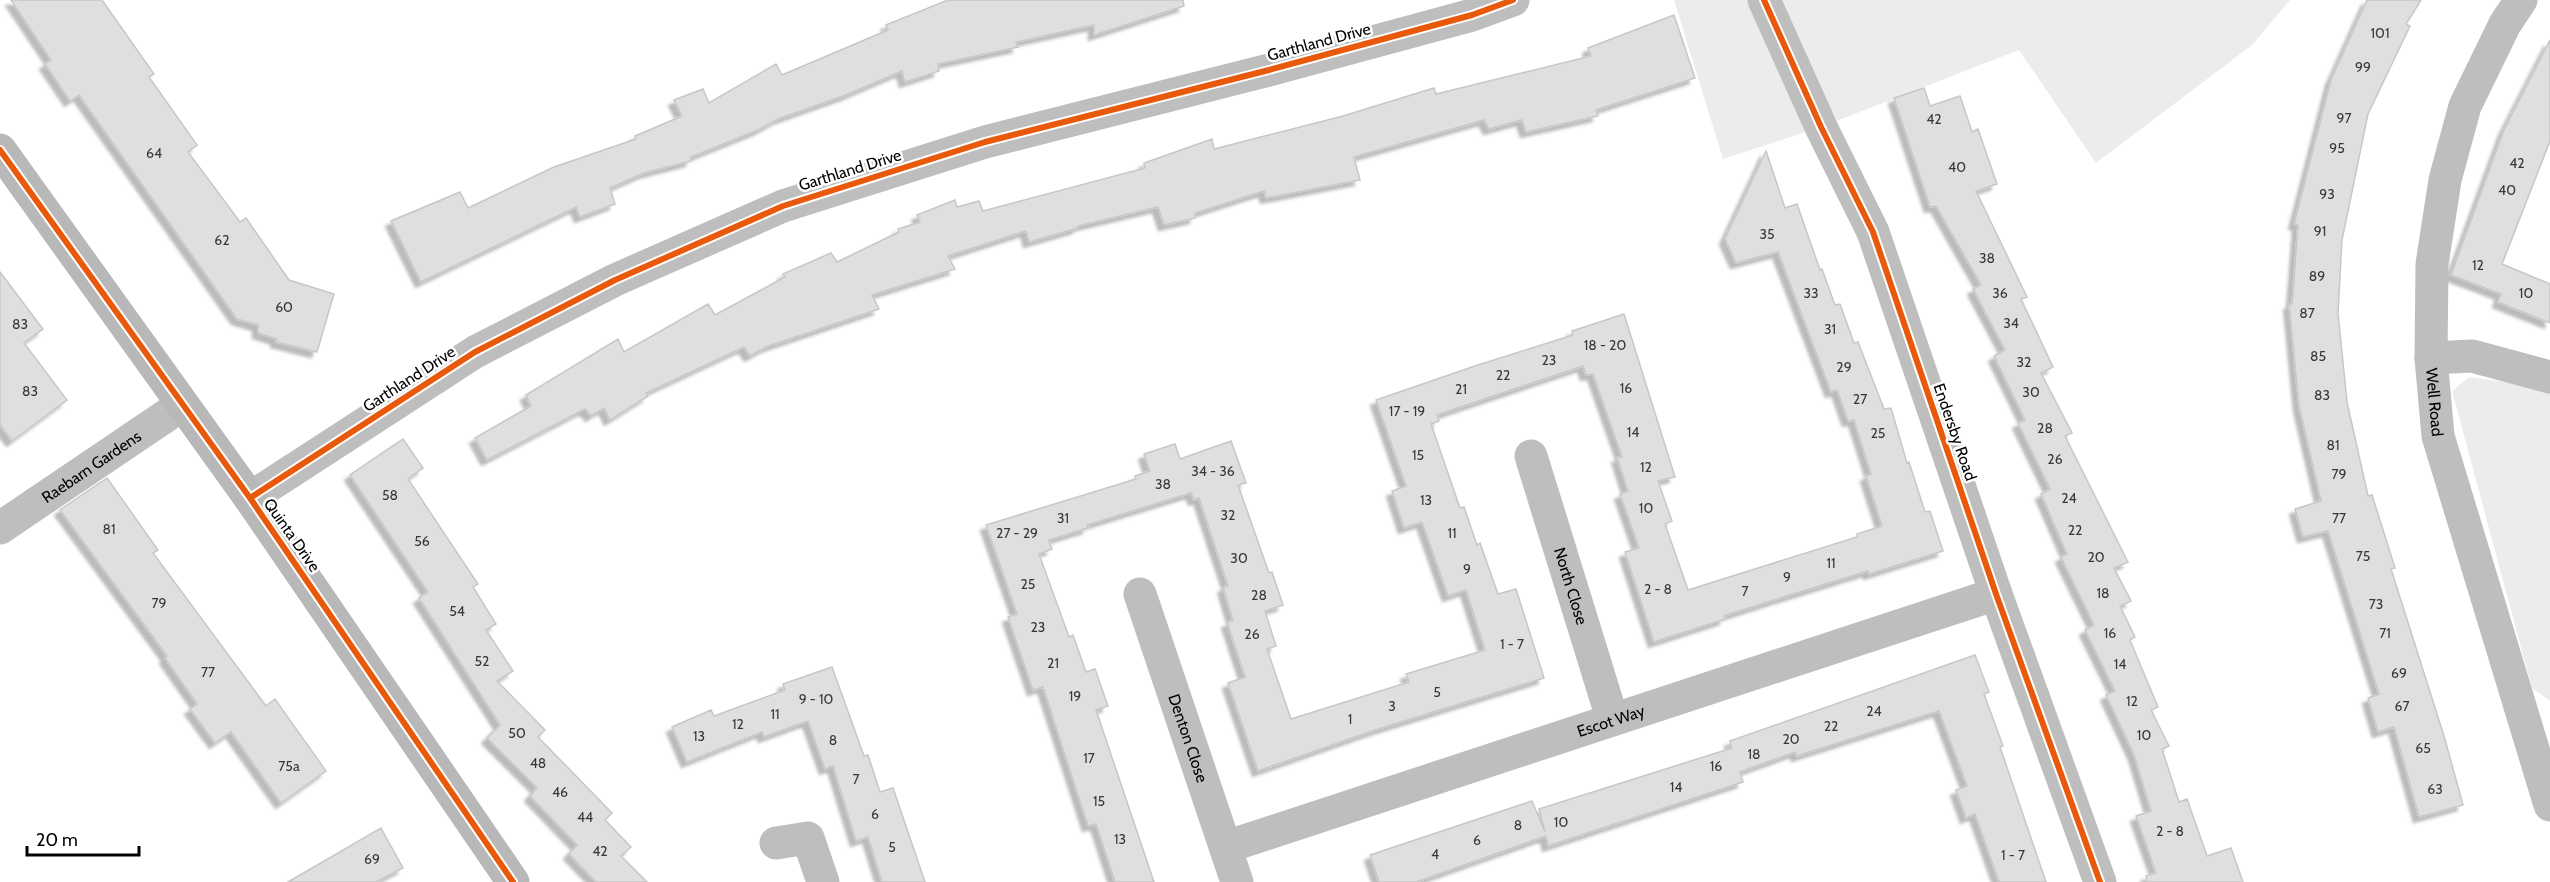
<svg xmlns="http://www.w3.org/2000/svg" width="2550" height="882" viewBox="0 0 2550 882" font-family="Cabin,sans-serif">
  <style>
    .green { fill: #ececec }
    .building { fill: #dfdfdf; stroke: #c7c7c7; stroke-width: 1.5; filter: url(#shadow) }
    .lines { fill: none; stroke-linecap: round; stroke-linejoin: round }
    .street { stroke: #bebebe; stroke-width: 33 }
    .secondary { stroke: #b8b8b8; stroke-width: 33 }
    .cycleway-casing { stroke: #fff; stroke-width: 10 }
    .cycleway { stroke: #e8590c; stroke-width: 6 }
    .labels { text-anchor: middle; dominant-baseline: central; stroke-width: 5; stroke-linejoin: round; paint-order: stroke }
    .number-label { font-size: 14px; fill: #383838 }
    .street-label { font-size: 16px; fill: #000; stroke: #fff }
  </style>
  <defs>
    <filter id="shadow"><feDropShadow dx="-5.5" dy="5.5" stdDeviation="1.5" flood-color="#0004"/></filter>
  </defs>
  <rect width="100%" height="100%" fill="#fff"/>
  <path class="green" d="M 1674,0 L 2290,0 L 2252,45 L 2096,163 L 2019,50 L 1821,127 L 1723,159 Z
    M 2469,377 L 2550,388 L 2550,701 L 2532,688 L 2452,391 Z"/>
  <path class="building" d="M 11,0 L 102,0 L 154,74 L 149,77 L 197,145 L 188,152 L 240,222 L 246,218 L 289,280 L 334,294 L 317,352 L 276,342 L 277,339 L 258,333 L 258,325 L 237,319 L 79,95 L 70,101 L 45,64 L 51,60 Z
    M 948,0 L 1183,0 L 1184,6 L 1094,35 L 1094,25 L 1016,42 L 1018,47 L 938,64 L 939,71 L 905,82 L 902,71 L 846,95 L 778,119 L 758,130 L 691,157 L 691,161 L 644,173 L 610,188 L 615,204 L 580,217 L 576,207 L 421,282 L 391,221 L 460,192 L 468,208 L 554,167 L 636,139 L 635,136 L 682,116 L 674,100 L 703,89 L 709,103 L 776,64 L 782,75 L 888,30 L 886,25 Z
    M 2367,0 L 2421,0 L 2406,24 L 2410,26 L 2368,114 L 2342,240 L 2338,313 L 2347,402 L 2368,496 L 2372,495 L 2395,568 L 2391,569 L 2444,736 L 2463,805 L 2419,817 L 2394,727 L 2378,732 L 2368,698 L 2379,694 L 2328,531 L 2303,537 L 2295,509 L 2321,501 L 2299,406 L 2289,304 L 2292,304 L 2298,225 L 2294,224 L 2331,80 Z
    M 1674,15 L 1695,78 L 1596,110 L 1598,116 L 1526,132 L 1522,120 L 1489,129 L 1484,120 L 1354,157 L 1360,180 L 1266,198 L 1264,191 L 1195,213 L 1195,218 L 1164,225 L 1158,207 L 1078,226 L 1078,228 L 1029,242 L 1026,231 L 948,256 L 955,269 L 872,295 L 879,309 L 766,347 L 750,356 L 744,347 L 646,393 L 648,396 L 610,420 L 604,408 L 591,416 L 585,409 L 487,460 L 475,438 L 531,406 L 526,395 L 618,339 L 624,352 L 708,304 L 715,315 L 785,277 L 783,274 L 831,253 L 837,262 L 899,232 L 898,229 L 920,222 L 917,215 L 955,200 L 957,207 L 979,201 L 983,211 L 1145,168 L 1144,163 L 1212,139 L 1214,149 L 1343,116 L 1434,88 L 1436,94 L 1591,56 L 1588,48 Z
    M 2550,40 L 2550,141 L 2502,264 L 2550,284 L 2550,323 L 2498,302 L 2501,294 L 2451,275 L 2504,130 Z
    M 1924,88 L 1930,106 L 1960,96 L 1972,132 L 1978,129 L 1997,184 L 1976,191 L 2027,297 L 2021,299 L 2053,367 L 2041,373 L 2072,433 L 2065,436 L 2128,562 L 2114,568 L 2131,601 L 2120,606 L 2135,637 L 2130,640 L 2158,707 L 2151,710 L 2169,746 L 2162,749 L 2179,802 L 2187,799 L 2207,856 L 2231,848 L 2243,882 L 2147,882 L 2146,876 L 2156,873 L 2136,816 L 2151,811 L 2134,755 L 2106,695 L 2115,691 L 2085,630 L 2094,625 L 2061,557 L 2067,554 L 2041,494 L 2050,489 L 2018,423 L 2025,420 L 1994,356 L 2005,350 L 1973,289 L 1981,285 L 1936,206 L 1930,207 L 1894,98 Z
    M 1766,151 L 1785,208 L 1797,204 L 1820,270 L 1822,269 L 1835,305 L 1840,304 L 1854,343 L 1858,342 L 1884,409 L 1891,408 L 1907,463 L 1909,462 L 1925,512 L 1930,511 L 1943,551 L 1869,574 L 1868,571 L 1771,601 L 1724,616 L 1725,619 L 1654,642 L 1625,552 L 1639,548 L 1620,494 L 1628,491 L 1617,457 L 1622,457 L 1593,374 L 1586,375 L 1583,366 L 1437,415 L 1439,421 L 1431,424 L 1460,508 L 1464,507 L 1477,545 L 1480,543 L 1498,594 L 1516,589 L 1544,678 L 1375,730 L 1258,771 L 1228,683 L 1245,677 L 1227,622 L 1233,621 L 1223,587 L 1228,586 L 1199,498 L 1194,500 L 1191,493 L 1087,525 L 1088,528 L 1049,540 L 1052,549 L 1039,554 L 1069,637 L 1073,635 L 1086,672 L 1095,669 L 1108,706 L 1096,710 L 1154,882 L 1115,882 L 1096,824 L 1088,826 L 1043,687 L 1033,690 L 1008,617 L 1017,614 L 986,525 L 1136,479 L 1135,476 L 1150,471 L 1144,454 L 1175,444 L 1180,459 L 1231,441 L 1246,483 L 1238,485 L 1269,573 L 1272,572 L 1283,605 L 1265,611 L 1276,646 L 1267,649 L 1291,719 L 1409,682 L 1406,674 L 1485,650 L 1466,590 L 1448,596 L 1422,522 L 1404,528 L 1392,491 L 1406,486 L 1376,400 L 1475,366 L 1573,335 L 1572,331 L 1624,314 L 1675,477 L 1658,481 L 1672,521 L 1665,524 L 1688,590 L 1857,537 L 1857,534 L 1882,526 L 1866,476 L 1871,474 L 1854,420 L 1848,421 L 1837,390 L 1831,392 L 1778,252 L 1736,263 L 1725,239 Z
    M 0,272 L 43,329 L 24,343 L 67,400 L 12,441 L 0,425 Z
    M 403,439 L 423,468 L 408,479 L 478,584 L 473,587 L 496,624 L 486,630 L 513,671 L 497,681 L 545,730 L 538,737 L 612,813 L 605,820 L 631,847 L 621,856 L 647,882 L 596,882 L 569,854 L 577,845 L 530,796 L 537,788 L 487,738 L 500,725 L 419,598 L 428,592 L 350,475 Z
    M 107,478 L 158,550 L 153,553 L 266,706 L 275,699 L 326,771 L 281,803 L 231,732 L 215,743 L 190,709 L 197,704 L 165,658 L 167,656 L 60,510 Z
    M 1975,655 L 1989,692 L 1984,694 L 2003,746 L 2000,747 L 2046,882 L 1999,882 L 1975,814 L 1966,818 L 1956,790 L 1967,786 L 1939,711 L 1797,756 L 1795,752 L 1740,772 L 1743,782 L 1548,846 L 1546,836 L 1416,882 L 1379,882 L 1370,855 L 1532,801 L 1545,832 L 1539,809 L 1732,748 L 1730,741 Z
    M 832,667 L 864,756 L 868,755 L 880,792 L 893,788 L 925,882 L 882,882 L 868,837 L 856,841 L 833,766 L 825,769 L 808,721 L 764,737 L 762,732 L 687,762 L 672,727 L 711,710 L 714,716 L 785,690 L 783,684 Z
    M 381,828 L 403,868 L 376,882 L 288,882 Z"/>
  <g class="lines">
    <g class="street">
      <path d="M 1764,0 L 1821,127 L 1873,232 L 1996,594 L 2100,882"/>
      <path id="s1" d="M 2521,0 L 2505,24 L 2465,106 L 2445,180 L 2432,264 L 2431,358 L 2438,436 L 2550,805"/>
      <path d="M 2431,358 L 2472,356 L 2550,377"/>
      <path id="s2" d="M 1531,456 L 1612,718"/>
      <path d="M 250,498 L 475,352 L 615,280 L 783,206 L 985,142 L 1269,70 L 1472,15 L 1513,0"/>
      <path id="s3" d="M 0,528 L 182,405"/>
      <path id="s4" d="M 1140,594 L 1237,882"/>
      <path d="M 776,843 L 808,838 L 823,882"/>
      <path id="s5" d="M 1226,847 L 1996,594"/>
    </g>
    <path class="secondary" d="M 0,150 L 250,498 L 513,882"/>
    <defs>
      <path id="cycleway" d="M 1764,0 L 1821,127 L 1873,232 L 1996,594 L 2100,882
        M 0,150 L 250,498 L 513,882
        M 250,498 L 475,352 L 615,280 L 783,206 L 985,142 L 1269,70 L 1472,15 L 1513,0"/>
    </defs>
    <use href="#cycleway" class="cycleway-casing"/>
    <use href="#cycleway" class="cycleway"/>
  </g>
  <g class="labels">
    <g class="number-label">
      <text x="2380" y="33">101</text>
      <text x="2363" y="67">99</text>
      <text x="2344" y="118">97</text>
      <text x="1934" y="119">42</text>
      <text x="2337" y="148">95</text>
      <text x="154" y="153">64</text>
      <text x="2517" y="163">42</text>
      <text x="1957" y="167">40</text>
      <text x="2507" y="190">40</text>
      <text x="2327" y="194">93</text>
      <text x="2320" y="231">91</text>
      <text x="1767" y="234">35</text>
      <text x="222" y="240">62</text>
      <text x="1987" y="258">38</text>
      <text x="2478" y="265">12</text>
      <text x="2317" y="276">89</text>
      <text x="1811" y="293">33</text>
      <text x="2000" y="293">36</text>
      <text x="2526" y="293">10</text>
      <text x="284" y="307">60</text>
      <text x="2307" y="313">87</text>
      <text x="2011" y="323">34</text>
      <text x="20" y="324">83</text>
      <text x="1830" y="329">31</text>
      <text x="1605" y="345">18 - 20</text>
      <text x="2318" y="356">85</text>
      <text x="1549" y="360">23</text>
      <text x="2024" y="362">32</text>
      <text x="1844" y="367">29</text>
      <text x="1503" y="375">22</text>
      <text x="1626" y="388">16</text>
      <text x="1461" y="389">21</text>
      <text x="30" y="391">83</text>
      <text x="2031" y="392">30</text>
      <text x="2322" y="395">83</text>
      <text x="1860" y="399">27</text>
      <text x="1407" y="411">17 - 19</text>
      <text x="2045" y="428">28</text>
      <text x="1633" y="432">14</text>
      <text x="1878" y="433">25</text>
      <text x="2333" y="445">81</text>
      <text x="1418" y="455">15</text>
      <text x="2055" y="459">26</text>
      <text x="1646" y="467">12</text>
      <text x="1213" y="471">34 - 36</text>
      <text x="2339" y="474">79</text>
      <text x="1163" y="484">38</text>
      <text x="390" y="495">58</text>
      <text x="2069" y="498">24</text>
      <text x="1426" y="500">13</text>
      <text x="1646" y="508">10</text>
      <text x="1228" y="515">32</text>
      <text x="1063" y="518">31</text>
      <text x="2339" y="518">77</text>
      <text x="109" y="529">81</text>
      <text x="2075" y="530">22</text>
      <text x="1017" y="533">27 - 29</text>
      <text x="1452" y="533">11</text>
      <text x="422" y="541">56</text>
      <text x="2363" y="556">75</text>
      <text x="2096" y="557">20</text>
      <text x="1239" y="558">30</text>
      <text x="1831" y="563">11</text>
      <text x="1467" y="569">9</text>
      <text x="1787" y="577">9</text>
      <text x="1028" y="584">25</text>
      <text x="1658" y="589">2 - 8</text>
      <text x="1745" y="591">7</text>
      <text x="2103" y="593">18</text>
      <text x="1259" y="595">28</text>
      <text x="159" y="603">79</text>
      <text x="2376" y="604">73</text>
      <text x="457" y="611">54</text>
      <text x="1038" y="627">23</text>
      <text x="2110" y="633">16</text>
      <text x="2385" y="633">71</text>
      <text x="1252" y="634">26</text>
      <text x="1512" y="644">1 - 7</text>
      <text x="482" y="661">52</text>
      <text x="1053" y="663">21</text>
      <text x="2120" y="664">14</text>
      <text x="208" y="672">77</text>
      <text x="2399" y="673">69</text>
      <text x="1437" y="692">5</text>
      <text x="1075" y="696">19</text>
      <text x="816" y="699">9 - 10</text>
      <text x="2132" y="701">12</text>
      <text x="1392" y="706">3</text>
      <text x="2402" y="706">67</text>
      <text x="1874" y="711">24</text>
      <text x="775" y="714">11</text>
      <text x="1350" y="719">1</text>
      <text x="738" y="724">12</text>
      <text x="1831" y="726">22</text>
      <text x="517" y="733">50</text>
      <text x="2144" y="735">10</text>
      <text x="699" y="736">13</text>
      <text x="1791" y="739">20</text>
      <text x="833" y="740">8</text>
      <text x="2423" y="748">65</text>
      <text x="1754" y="754">18</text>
      <text x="1089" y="758">17</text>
      <text x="538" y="763">48</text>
      <text x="289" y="766">75a</text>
      <text x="1716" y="766">16</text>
      <text x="856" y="779">7</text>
      <text x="1676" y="787">14</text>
      <text x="2435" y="789">63</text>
      <text x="560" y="792">46</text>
      <text x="1099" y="801">15</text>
      <text x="875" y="814">6</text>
      <text x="585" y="817">44</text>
      <text x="1561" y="822">10</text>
      <text x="1518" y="825">8</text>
      <text x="2170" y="831">2 - 8</text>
      <text x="1120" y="839">13</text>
      <text x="1477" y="840">6</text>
      <text x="892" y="847">5</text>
      <text x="600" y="851">42</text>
      <text x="1435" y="854">4</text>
      <text x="2013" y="855">1 - 7</text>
      <text x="372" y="859">69</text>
    </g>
    <g class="street-label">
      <text transform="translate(1319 42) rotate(-15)">Garthland Drive</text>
      <text transform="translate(850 170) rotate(-17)">Garthland Drive</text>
      <text transform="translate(409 379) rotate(-33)">Garthland Drive</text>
      <text stroke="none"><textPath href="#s1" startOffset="420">Well Road</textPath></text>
      <text transform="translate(1955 432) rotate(71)">Endersby Road</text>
      <text stroke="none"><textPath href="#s3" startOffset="110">Raebarn Gardens</textPath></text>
      <text transform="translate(292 535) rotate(55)">Quinta Drive</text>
      <text stroke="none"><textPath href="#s2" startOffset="136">North Close</textPath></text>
      <text stroke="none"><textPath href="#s5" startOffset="405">Escot Way</textPath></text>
      <text stroke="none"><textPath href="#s4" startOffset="152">Denton Close</textPath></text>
    </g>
  </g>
  <path d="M27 846v9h112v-9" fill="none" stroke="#000000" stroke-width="3"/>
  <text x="36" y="846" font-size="18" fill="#000000" stroke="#ffffff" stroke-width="4.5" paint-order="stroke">20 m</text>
</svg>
